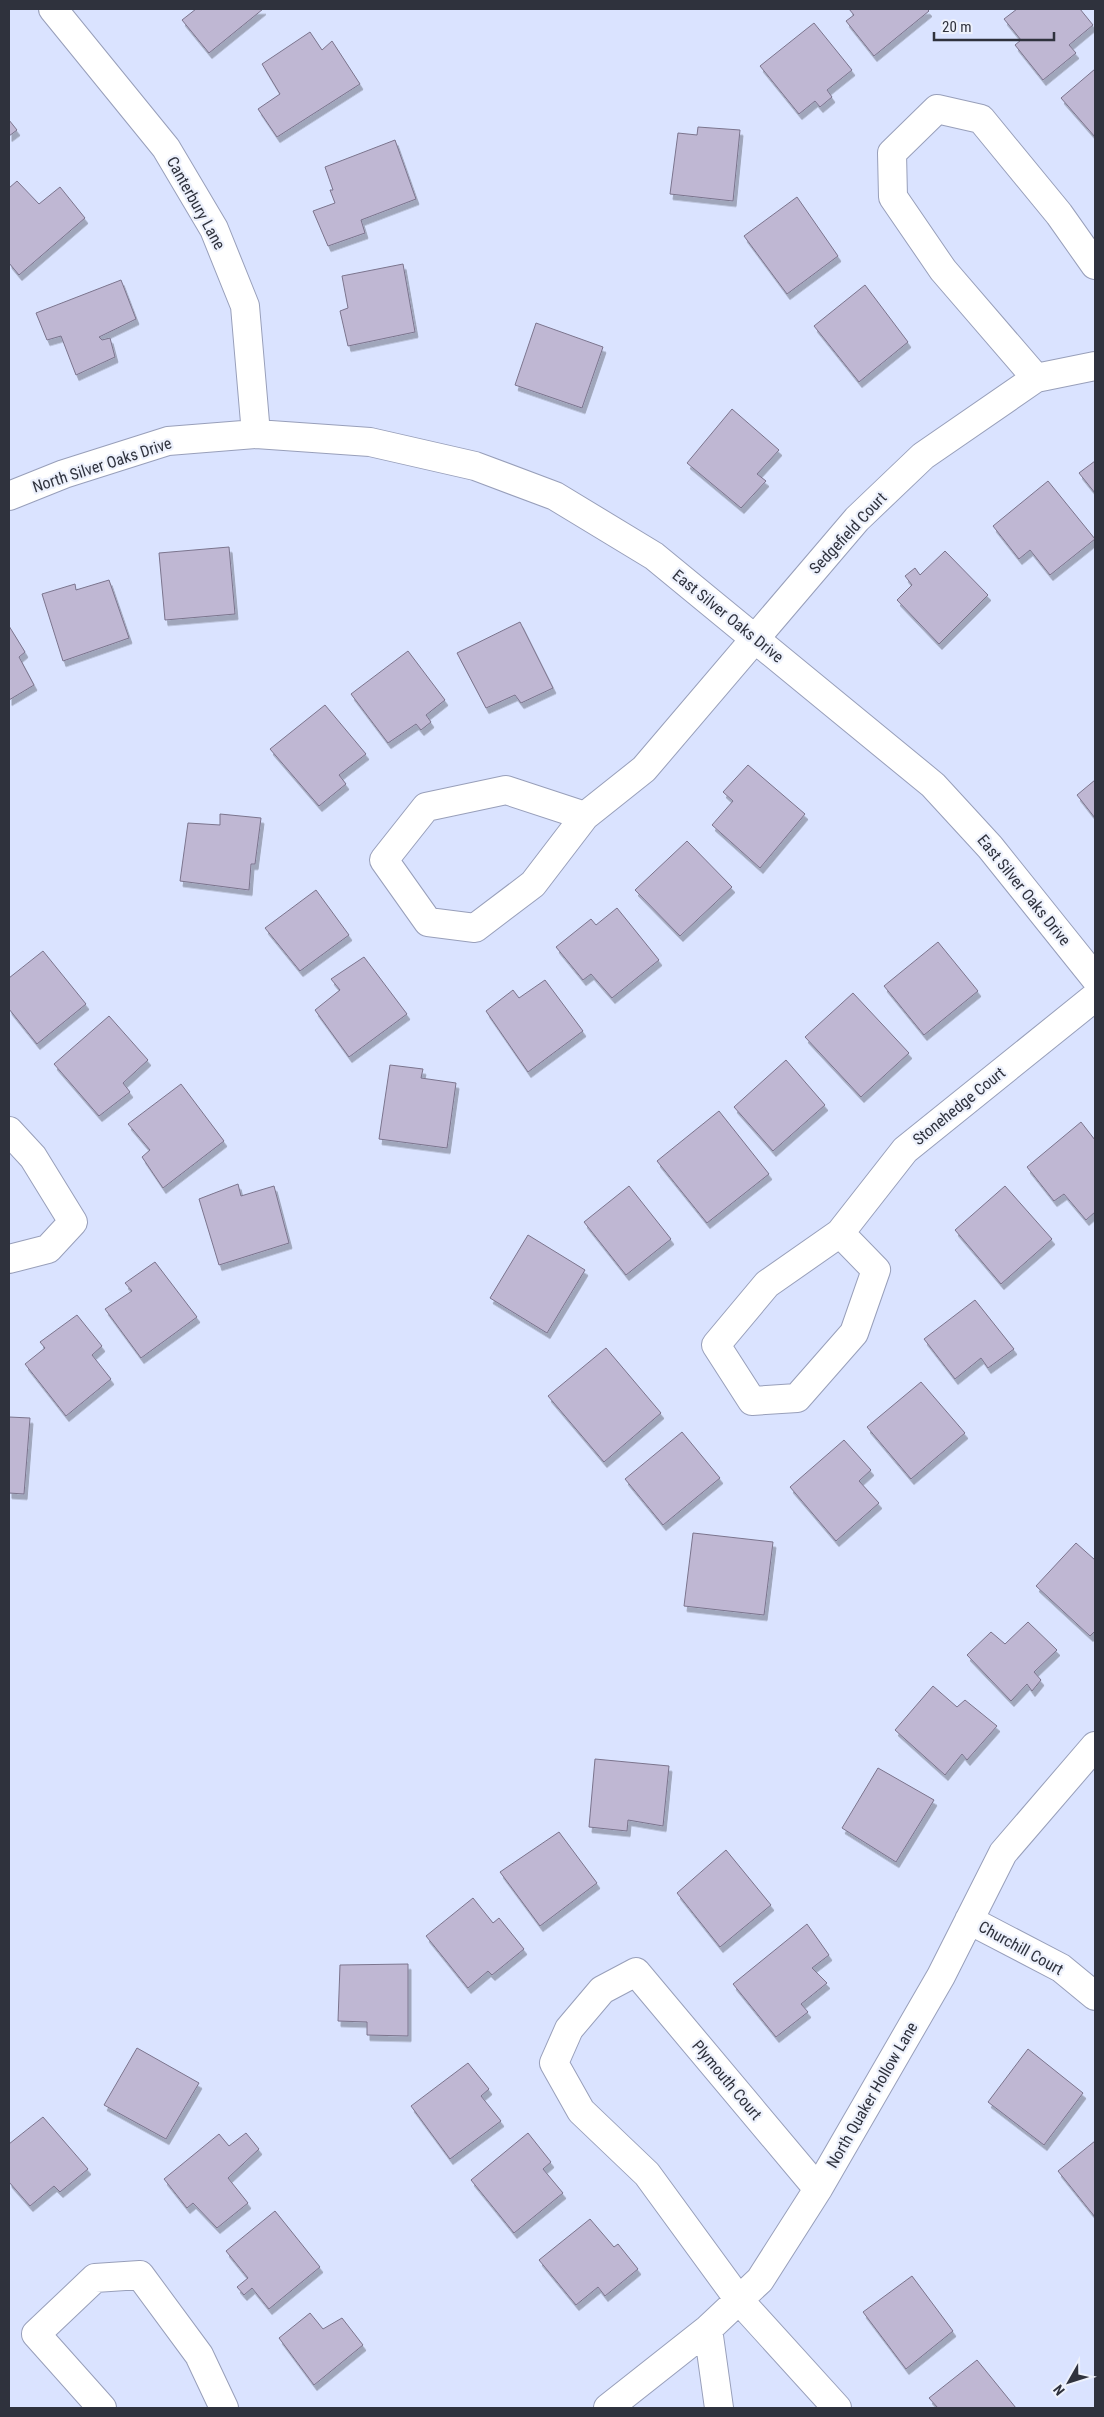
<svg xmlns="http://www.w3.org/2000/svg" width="1104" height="2417" viewBox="0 0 1104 2417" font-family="'Roboto Condensed',sans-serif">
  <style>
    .building { fill: #bfb7d3; stroke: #7b748d; filter: url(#shadow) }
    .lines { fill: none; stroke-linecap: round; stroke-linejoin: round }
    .minor-casing { stroke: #989fba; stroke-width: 30 }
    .minor { stroke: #fff; stroke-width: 28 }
    .labels { text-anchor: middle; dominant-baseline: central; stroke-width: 4.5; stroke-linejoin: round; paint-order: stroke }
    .street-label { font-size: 16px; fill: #2f323d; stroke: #edf1fc }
  </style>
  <defs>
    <filter id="shadow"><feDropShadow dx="3" dy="5.5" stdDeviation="0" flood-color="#0004"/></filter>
  </defs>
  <rect width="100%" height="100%" fill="#dae3ff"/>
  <path class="building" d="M 196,9 L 263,9 L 209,53 L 182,20 Z
    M 849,9 L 927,9 L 929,11 L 874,56 L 846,21 L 854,15 Z
    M 1017,9 L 1080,9 L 1093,25 L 1069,45 L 1076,53 L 1043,80 L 1015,45 L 1021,40 L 1004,19 Z
    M 814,23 L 852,70 L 827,90 L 832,97 L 820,107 L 815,101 L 799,114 L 760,66 Z
    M 310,32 L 322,50 L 332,41 L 360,84 L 277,137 L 258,109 L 280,94 L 262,64 Z
    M 1095,69 L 1095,137 L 1061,98 Z
    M 9,120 L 17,130 L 9,136 Z
    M 698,127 L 740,130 L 733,201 L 670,194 L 678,133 L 697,135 Z
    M 395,140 L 416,199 L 361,220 L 365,233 L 328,246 L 313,211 L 335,203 L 330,190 L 333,190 L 325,167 Z
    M 17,181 L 39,204 L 60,187 L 85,218 L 19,275 L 9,263 L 9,188 Z
    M 797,197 L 838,256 L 787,294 L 744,236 Z
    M 403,264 L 415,332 L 348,346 L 340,311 L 348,308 L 342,276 Z
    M 121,280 L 136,319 L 99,337 L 102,340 L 110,338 L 115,357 L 76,375 L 61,336 L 47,340 L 36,313 Z
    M 865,285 L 908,342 L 859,382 L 814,326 Z
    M 536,323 L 603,347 L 582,408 L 515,385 Z
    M 732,409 L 779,450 L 757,474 L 766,481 L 741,508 L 687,463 Z
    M 1095,461 L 1095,493 L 1079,473 Z
    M 1048,481 L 1095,539 L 1050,575 L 1030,550 L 1019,559 L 993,526 Z
    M 229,547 L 235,614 L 165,620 L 159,553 Z
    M 945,551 L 988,595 L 939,644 L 897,600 L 912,585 L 905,576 L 915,568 L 920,575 Z
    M 109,580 L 129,638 L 63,661 L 42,594 L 75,584 L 76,590 Z
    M 520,622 L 553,688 L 521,703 L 515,695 L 486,708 L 457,653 Z
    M 9,626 L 25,652 L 19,657 L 34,685 L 9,700 Z
    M 408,651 L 445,700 L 426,715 L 431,722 L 421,730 L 416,724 L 388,743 L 351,694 Z
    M 325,705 L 366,754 L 339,775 L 346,784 L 319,806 L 270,749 Z
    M 748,765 L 805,814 L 760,868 L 712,825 L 733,801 L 723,792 Z
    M 1095,780 L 1095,818 L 1077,795 Z
    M 220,814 L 261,818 L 255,864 L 251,864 L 249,890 L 180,881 L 188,823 L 220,825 Z
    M 687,841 L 732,887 L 680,936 L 635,890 Z
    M 316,890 L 349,935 L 300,971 L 265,928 Z
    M 617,908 L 659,960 L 612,998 L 591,974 L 583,980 L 556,947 L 591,919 L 596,925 Z
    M 938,942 L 978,991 L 924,1035 L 884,986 Z
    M 43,951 L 86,1004 L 37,1044 L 9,1009 L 9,978 Z
    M 364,957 L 407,1014 L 349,1057 L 315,1010 L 340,990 L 331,979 Z
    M 545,980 L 583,1031 L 528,1072 L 486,1011 L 513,990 L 519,998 Z
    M 853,993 L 909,1053 L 861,1097 L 805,1037 Z
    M 109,1016 L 148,1060 L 123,1083 L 130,1092 L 99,1116 L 54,1064 Z
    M 786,1060 L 825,1105 L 773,1151 L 734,1107 Z
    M 390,1065 L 423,1069 L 421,1078 L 456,1083 L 447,1148 L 379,1139 Z
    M 181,1084 L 224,1141 L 163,1188 L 142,1157 L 150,1150 L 128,1124 Z
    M 719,1111 L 769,1174 L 707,1223 L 657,1161 Z
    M 1081,1122 L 1095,1140 L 1095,1212 L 1086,1220 L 1064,1194 L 1054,1201 L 1027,1167 Z
    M 238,1184 L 241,1196 L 274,1186 L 289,1243 L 219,1265 L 199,1199 Z
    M 629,1186 L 671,1239 L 626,1275 L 584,1222 Z
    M 1005,1186 L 1052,1239 L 1001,1284 L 955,1230 Z
    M 528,1235 L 585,1270 L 547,1333 L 490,1298 Z
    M 155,1262 L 197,1317 L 141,1358 L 105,1309 L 132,1291 L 125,1283 Z
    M 975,1300 L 1014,1349 L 988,1368 L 981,1358 L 955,1379 L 924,1339 Z
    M 77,1315 L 102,1346 L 92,1355 L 111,1379 L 66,1416 L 25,1364 L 45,1348 L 40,1342 Z
    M 606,1348 L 661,1413 L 604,1462 L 548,1396 Z
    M 921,1382 L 965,1433 L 911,1479 L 867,1427 Z
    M 9,1417 L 30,1418 L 24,1494 L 9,1493 Z
    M 682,1432 L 720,1478 L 663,1525 L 625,1479 Z
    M 844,1440 L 871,1470 L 859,1481 L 879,1503 L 836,1541 L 790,1487 Z
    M 693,1533 L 773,1542 L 764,1615 L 684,1606 Z
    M 1076,1543 L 1095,1560 L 1095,1631 L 1090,1636 L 1036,1586 Z
    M 1028,1622 L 1057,1650 L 1034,1672 L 1041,1680 L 1032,1691 L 1027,1684 L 1011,1701 L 967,1655 L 991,1632 L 1005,1644 Z
    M 933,1686 L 957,1707 L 965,1700 L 997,1726 L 967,1760 L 962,1754 L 945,1775 L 895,1730 Z
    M 595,1759 L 669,1766 L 663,1826 L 628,1820 L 627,1831 L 589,1827 Z
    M 878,1768 L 934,1800 L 896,1862 L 842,1828 Z
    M 559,1832 L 597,1883 L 540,1926 L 500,1872 Z
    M 726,1850 L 771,1905 L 720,1947 L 677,1893 Z
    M 473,1898 L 493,1923 L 499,1918 L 524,1949 L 492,1975 L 488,1971 L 468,1988 L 426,1936 Z
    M 807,1924 L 829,1955 L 812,1968 L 827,1983 L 801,2004 L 808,2012 L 776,2037 L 733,1984 Z
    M 408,1964 L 408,2036 L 367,2035 L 367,2022 L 338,2021 L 340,1965 Z
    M 137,2048 L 199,2083 L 166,2139 L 104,2105 Z
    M 1028,2049 L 1083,2093 L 1044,2145 L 988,2102 Z
    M 468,2063 L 489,2089 L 481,2096 L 501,2121 L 450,2159 L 411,2106 Z
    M 43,2117 L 88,2169 L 60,2192 L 54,2186 L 30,2206 L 9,2182 L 9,2144 Z
    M 246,2133 L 259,2149 L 228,2178 L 248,2203 L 217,2228 L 193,2203 L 187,2208 L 164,2179 L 219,2134 L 229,2146 Z
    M 528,2133 L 551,2162 L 543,2169 L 563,2193 L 514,2233 L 471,2180 Z
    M 1095,2141 L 1095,2217 L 1058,2171 Z
    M 275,2211 L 320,2267 L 269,2309 L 252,2288 L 244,2295 L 237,2287 L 248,2278 L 226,2251 Z
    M 590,2219 L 614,2247 L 618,2244 L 638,2269 L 605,2296 L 598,2287 L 576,2305 L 539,2260 Z
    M 912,2276 L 953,2331 L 906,2369 L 863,2312 Z
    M 310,2313 L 323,2329 L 342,2318 L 363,2345 L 314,2385 L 279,2338 Z
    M 977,2360 L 1016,2408 L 938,2408 L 929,2398 Z"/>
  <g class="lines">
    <defs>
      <path id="minor" d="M 53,9 L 166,148 L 214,229 L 245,306 L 256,434
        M 1036,378 L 1095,366
        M 9,496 L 64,474 L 168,441 L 256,434 L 370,442 L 475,466 L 555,496 L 654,556 L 933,785 L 990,847 L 1095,978
        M 585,816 L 506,790 L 426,807 L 384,860 L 428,922 L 475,928 L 533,884 L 585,816 L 644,769 L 857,519 L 923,456 L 1036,378 L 943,270 L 893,197 L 892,153 L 937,109 L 981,119 L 1059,214 L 1095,265
        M 9,1131 L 33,1157 L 73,1222 L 48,1249 L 9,1259
        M 840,1233 L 876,1270 L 854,1333 L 797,1398 L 752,1401 L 716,1345 L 767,1284 L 840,1233 L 905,1150 L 1095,997
        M 969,1920 L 1061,1968 L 1095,1996
        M 818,2189 L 636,1972 L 602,1990 L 569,2029 L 554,2063 L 581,2111 L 647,2174 L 739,2300 L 837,2408
        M 708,2329 L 719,2408
        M 102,2408 L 36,2334 L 95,2278 L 140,2275 L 199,2355 L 224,2408
        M 608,2408 L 708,2329 L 760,2280 L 818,2189 L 941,1976 L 1003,1853 L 1095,1746"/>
    </defs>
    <use href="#minor" class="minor-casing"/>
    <use href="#minor" class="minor"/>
  </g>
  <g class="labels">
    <g class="street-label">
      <text transform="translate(196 203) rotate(61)">Canterbury Lane</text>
      <text transform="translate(102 465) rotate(-18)">North Silver Oaks Drive</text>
      <text transform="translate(848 533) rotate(-47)">Sedgefield Court</text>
      <text transform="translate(728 616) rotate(39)">East Silver Oaks Drive</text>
      <text transform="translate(1024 890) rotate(51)">East Silver Oaks Drive</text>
      <text transform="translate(959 1106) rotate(-39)">Stonehedge Court</text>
      <text transform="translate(1021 1948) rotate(29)">Churchill Court</text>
      <text transform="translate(727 2080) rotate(50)">Plymouth Court</text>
      <text transform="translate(872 2095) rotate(-60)">North Quaker Hollow Lane</text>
    </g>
  </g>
  <rect width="1104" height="2417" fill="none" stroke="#2f323d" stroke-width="20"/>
  <g transform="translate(1069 2382) rotate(231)" stroke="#edf1fc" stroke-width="4" paint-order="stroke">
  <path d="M0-4L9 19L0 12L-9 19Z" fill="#2f323d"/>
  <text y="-8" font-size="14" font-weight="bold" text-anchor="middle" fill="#2f323d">N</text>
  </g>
  <path d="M934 32v8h120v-8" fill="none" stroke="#2f323d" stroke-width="2.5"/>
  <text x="942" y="32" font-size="15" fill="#2f323d" stroke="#edf1fc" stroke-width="4" paint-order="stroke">20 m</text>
</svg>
